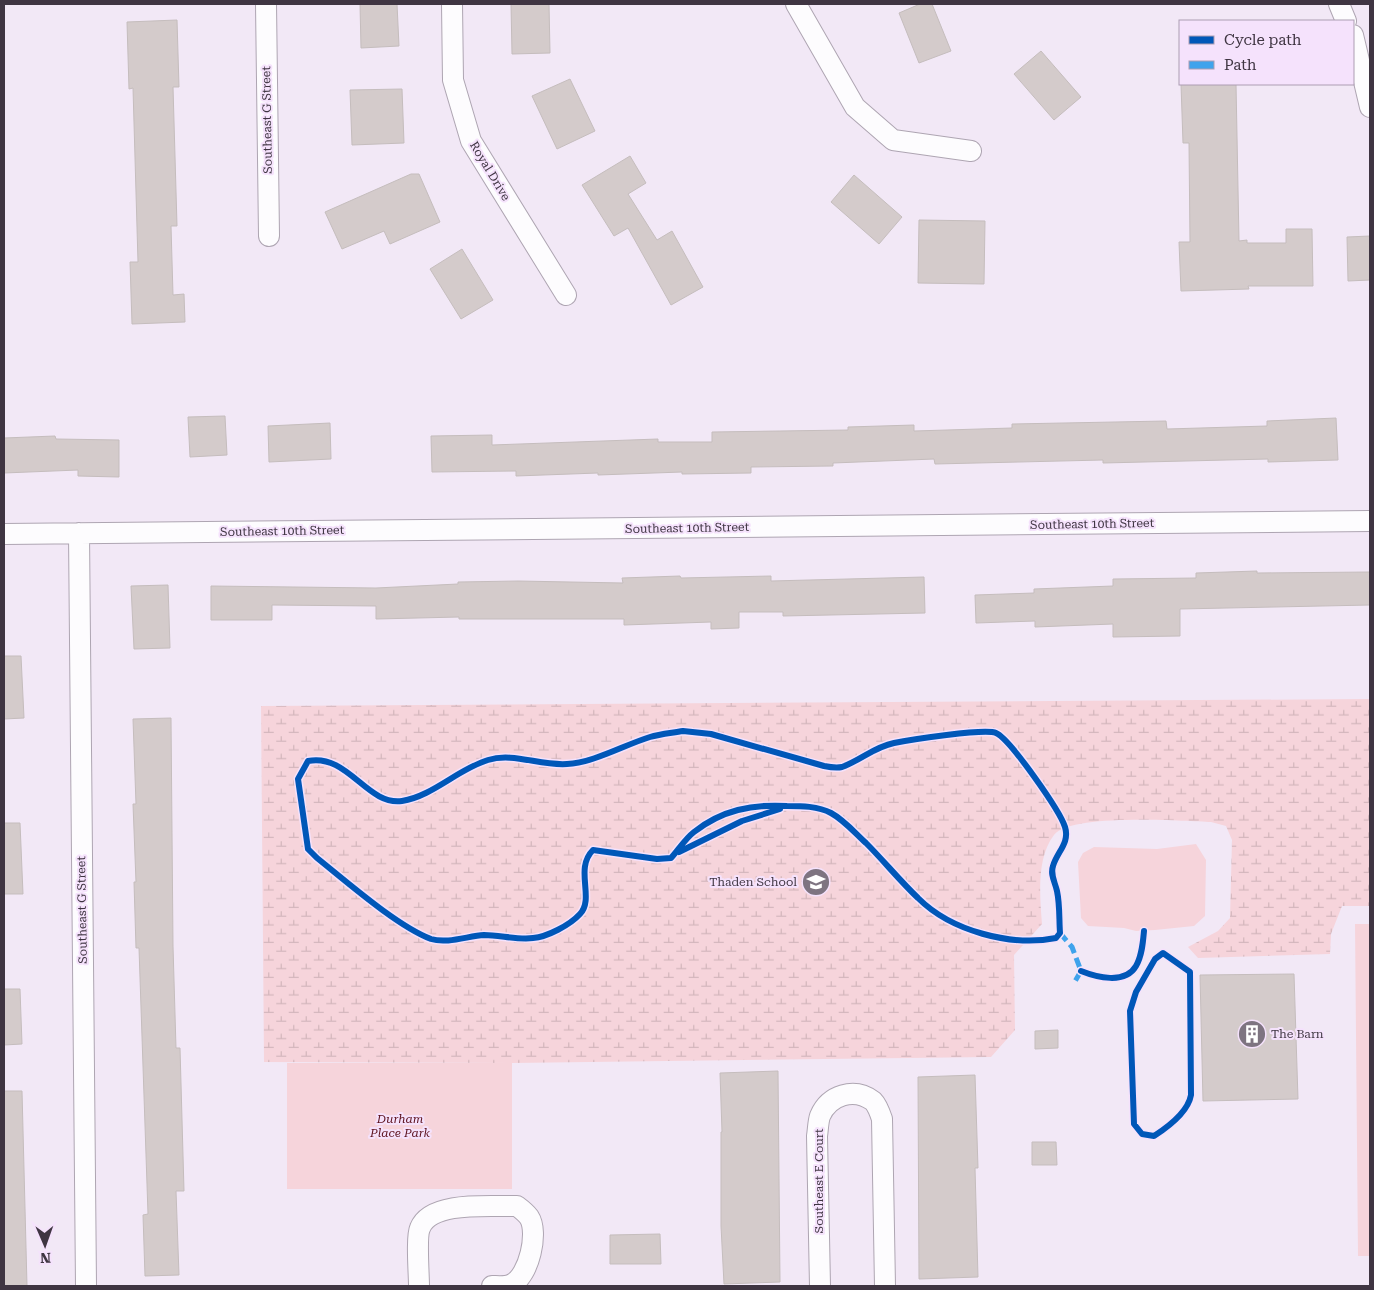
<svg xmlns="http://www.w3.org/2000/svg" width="1374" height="1290" viewBox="0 0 1374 1290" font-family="'Roboto Serif',serif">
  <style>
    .wetland { fill: url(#wetland-marsh) }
    .green { fill: #f6d4db }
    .building { fill: #d4cbcb; stroke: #c5bdbd }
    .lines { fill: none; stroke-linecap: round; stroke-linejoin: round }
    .street-casing { stroke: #aea5b2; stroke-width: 22 }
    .street { stroke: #fdfcfe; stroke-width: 20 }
    .quiet { stroke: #3fa3ec; stroke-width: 5; stroke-dasharray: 10 5; stroke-linecap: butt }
    .cycleway-casing { stroke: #f5e2fc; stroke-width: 9 }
    .cycleway { stroke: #0057b8; stroke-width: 6 }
    .labels { text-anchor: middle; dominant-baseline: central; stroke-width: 4; stroke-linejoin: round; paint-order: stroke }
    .street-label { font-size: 12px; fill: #3f3542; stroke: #f5e2fc }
    .poi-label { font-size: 12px; fill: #3f3542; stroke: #f5e2fc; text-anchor: end }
    .park-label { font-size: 12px; font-style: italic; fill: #5c111d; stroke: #f5e2fc }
  </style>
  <defs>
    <pattern id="wetland-marsh" width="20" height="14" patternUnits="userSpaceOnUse" patternTransform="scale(1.25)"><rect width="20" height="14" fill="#f6d4db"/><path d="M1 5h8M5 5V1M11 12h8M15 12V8" fill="none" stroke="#d4b7bd"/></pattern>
  </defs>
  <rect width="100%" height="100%" fill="#f2e8f6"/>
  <path class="wetland" d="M 1370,699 L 1370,906 L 1342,906 L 1331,934 L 1330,954 L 1198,958 L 1188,947 L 1218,931 L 1230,918 L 1232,840 L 1226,826 L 1211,822 C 1182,821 1071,813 1054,835 C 1036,858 1040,897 1042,924 L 1014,955 L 1015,1030 L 991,1057 L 512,1063 L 264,1062 L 261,706 Z"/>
  <path class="green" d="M 1196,844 L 1206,860 L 1205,916 L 1194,926 L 1155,930 L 1136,931 L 1124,928 L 1088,926 L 1081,918 L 1078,862 L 1083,853 L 1094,847 L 1157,849 Z
    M 1355,924 L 1370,924 L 1370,1256 L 1358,1256 Z
    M 287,1063 L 512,1063 L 512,1189 L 287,1189 Z"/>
  <path class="building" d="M 360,4 L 397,4 L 399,46 L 361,48 Z
    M 511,4 L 549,4 L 550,53 L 512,54 Z
    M 920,4 L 932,4 L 951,51 L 919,63 L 899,13 Z
    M 177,20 L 179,87 L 173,87 L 177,226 L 171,226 L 173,295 L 184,294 L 185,322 L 132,324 L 130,262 L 138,262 L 133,88 L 129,89 L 127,22 Z
    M 1041,51 L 1081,97 L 1054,120 L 1014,74 Z
    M 570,79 L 595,131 L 557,149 L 532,96 Z
    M 1181,84 L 1236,84 L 1239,241 L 1247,240 L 1247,243 L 1286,243 L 1286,229 L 1312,229 L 1313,286 L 1248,286 L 1249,289 L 1181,291 L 1179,242 L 1190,242 L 1189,143 L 1183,143 Z
    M 402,89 L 404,143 L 352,145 L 350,90 Z
    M 630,156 L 646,183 L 628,194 L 657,240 L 672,231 L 703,287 L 671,305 L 628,228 L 614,236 L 582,185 Z
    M 411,174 L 419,174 L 440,222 L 390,244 L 384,231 L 342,249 L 325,212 Z
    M 854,175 L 902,217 L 879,244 L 831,202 Z
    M 919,220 L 985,221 L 984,284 L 918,283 Z
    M 1370,236 L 1370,280 L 1348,281 L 1347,237 Z
    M 462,249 L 493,300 L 461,319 L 430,269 Z
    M 225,416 L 227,455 L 190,457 L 188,417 Z
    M 1336,418 L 1338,460 L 1268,462 L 1268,459 L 1103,463 L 1103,460 L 935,464 L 934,459 L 833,463 L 833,466 L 751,467 L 751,473 L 682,474 L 682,472 L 598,475 L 598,473 L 516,476 L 516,471 L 432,472 L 431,436 L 492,435 L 492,445 L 658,439 L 658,442 L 712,442 L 712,432 L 848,430 L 848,427 L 914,425 L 914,431 L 1012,428 L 1012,424 L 1166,421 L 1167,429 L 1267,426 L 1267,421 Z
    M 330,423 L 331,459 L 269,462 L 268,426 Z
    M 55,436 L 56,439 L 119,440 L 119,477 L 78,476 L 78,470 L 4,473 L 4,438 Z
    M 1257,571 L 1257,573 L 1370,572 L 1370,605 L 1180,609 L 1180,636 L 1113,637 L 1113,624 L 1035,627 L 1035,621 L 976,623 L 975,595 L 1034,593 L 1034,589 L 1113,586 L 1113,579 L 1196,578 L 1196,573 Z
    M 680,576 L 681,578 L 771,576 L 771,581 L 924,577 L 925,613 L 783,616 L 783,612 L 739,612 L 739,628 L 711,629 L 711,622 L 624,625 L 624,619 L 459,619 L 459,617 L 376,619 L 376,606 L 272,605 L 272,620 L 211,620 L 211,586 L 376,588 L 458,584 L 458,582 L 518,581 L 623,583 L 622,578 Z
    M 168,585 L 170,648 L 134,649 L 131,586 Z
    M 4,656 L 21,656 L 24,718 L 4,719 Z
    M 171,718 L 173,946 L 176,1048 L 180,1048 L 184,1191 L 176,1191 L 179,1275 L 145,1276 L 143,1215 L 148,1214 L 139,948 L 136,948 L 134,882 L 136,882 L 133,804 L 136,804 L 133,719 Z
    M 4,823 L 20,823 L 23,894 L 4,894 Z
    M 1294,974 L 1298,1099 L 1203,1101 L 1200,975 Z
    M 4,989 L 20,989 L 22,1044 L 4,1045 Z
    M 1058,1030 L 1058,1048 L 1035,1049 L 1035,1031 Z
    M 778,1071 L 780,1282 L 724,1284 L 721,1226 L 721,1132 L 722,1132 L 720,1073 Z
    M 975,1075 L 978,1168 L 975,1168 L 978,1277 L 919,1279 L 918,1077 Z
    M 4,1091 L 22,1091 L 27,1286 L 4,1286 Z
    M 1032,1142 L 1056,1142 L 1057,1165 L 1032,1165 Z
    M 660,1234 L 661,1264 L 610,1264 L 610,1235 Z"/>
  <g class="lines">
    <defs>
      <path id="street" d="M 266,4 L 269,236
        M 452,4 L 453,80 L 471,141 L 566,295
        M 796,4 L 855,107 L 893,140 L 971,151
        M 1339,4 L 1346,21
        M 1353,35 L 1370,107
        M 79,533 L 86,1286
        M 4,534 L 1370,521
        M 419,1286 C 419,1274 416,1237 420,1228 C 431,1200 492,1207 517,1206 C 521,1209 526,1213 529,1217 C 539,1232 529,1276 512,1284 C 507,1287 497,1286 492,1286
        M 820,1286 L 817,1136 C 818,1130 818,1122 820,1116 C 829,1095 854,1087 873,1101 C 877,1105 880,1113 882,1119 L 885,1286"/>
    </defs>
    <use href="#street" class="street-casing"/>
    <use href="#street" class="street"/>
    <path class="quiet" d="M 1060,933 L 1072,947 L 1081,971 L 1074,983"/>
    <defs>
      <path id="cycleway" d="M 683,731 L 711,734 L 824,766 C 829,767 837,768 842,767 C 861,760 874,747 894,743 C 909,740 985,728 996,733 C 1010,739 1060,811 1065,827 C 1070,843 1057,852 1053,866 C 1050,875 1055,882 1057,891 C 1060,905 1059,920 1060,933 L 1056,938 C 1011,947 951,931 918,898 C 900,881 884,861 866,843 C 855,833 844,820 831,813 C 818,806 801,806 787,806 C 752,804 722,810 694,832 C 685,839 679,849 671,858 L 657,859 L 593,850 C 574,869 595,898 580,914 C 570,925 547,937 533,938 C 517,940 500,935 484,935 C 468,936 447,944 431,939 C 397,926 347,882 317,858 L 308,849 L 298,779 L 308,761 C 348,753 367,806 402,801 C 433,796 458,769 488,760 C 513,752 540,766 567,764 C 593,763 624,745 650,737 C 660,734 672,733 683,731 Z
        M 679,852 L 742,821 L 780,809
        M 1163,953 L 1190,972 L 1191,1095 C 1188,1112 1168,1127 1154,1136 L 1142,1134 L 1134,1124 L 1130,1011 L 1136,992 L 1155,959 Z
        M 1081,971 C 1096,977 1125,985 1136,966 C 1142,956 1143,942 1144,931"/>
    </defs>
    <use href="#cycleway" class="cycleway-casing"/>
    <use href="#cycleway" class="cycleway"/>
  </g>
  <defs>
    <symbol id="school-disc" viewBox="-11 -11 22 22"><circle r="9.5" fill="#7e7481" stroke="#f5e2fc"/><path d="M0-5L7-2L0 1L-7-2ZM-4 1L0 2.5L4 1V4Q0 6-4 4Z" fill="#fff"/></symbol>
    <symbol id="building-disc" viewBox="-11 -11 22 22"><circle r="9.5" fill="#7e7481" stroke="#f5e2fc"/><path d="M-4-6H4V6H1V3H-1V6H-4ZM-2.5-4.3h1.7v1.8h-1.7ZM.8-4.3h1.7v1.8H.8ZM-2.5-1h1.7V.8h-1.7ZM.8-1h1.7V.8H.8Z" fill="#fff"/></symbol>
  </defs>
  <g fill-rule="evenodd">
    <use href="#school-disc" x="800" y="866" width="32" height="32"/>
    <use href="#building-disc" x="1236" y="1018" width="32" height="32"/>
  </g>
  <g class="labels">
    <g class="street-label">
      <text transform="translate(267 120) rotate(-91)">Southeast G Street</text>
      <text transform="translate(490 171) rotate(59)">Royal Drive</text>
      <text transform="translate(1092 524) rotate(-1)">Southeast 10th Street</text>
      <text transform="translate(687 528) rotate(-1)">Southeast 10th Street</text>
      <text transform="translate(282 531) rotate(-1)">Southeast 10th Street</text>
      <text transform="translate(82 910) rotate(-91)">Southeast G Street</text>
      <text transform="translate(819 1181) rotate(-90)">Southeast E Court</text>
    </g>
    <g class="poi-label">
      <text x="797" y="882">Thaden School</text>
      <text x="1271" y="1034" text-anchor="start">The Barn</text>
    </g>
    <g class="park-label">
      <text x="400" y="1119">Durham<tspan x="400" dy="14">Place Park</tspan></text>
    </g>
  </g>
  <rect width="1374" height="1290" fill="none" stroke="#3f3542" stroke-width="10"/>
  <rect x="1179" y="20" width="175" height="65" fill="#f5e2fc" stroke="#ac9db2"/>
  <rect x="1189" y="36" width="25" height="8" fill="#0057b8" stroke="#ac9db2"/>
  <text x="1224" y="45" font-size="15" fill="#3f3542">Cycle path</text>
  <rect x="1189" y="61" width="25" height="8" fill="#3fa3ec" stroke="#ac9db2"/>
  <text x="1224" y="70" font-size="15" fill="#3f3542">Path</text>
  <g transform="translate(45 1245) rotate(178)" stroke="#f5e2fc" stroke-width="4" paint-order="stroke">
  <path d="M0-4L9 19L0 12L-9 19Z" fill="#3f3542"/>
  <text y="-8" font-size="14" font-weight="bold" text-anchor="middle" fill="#3f3542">N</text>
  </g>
</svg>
